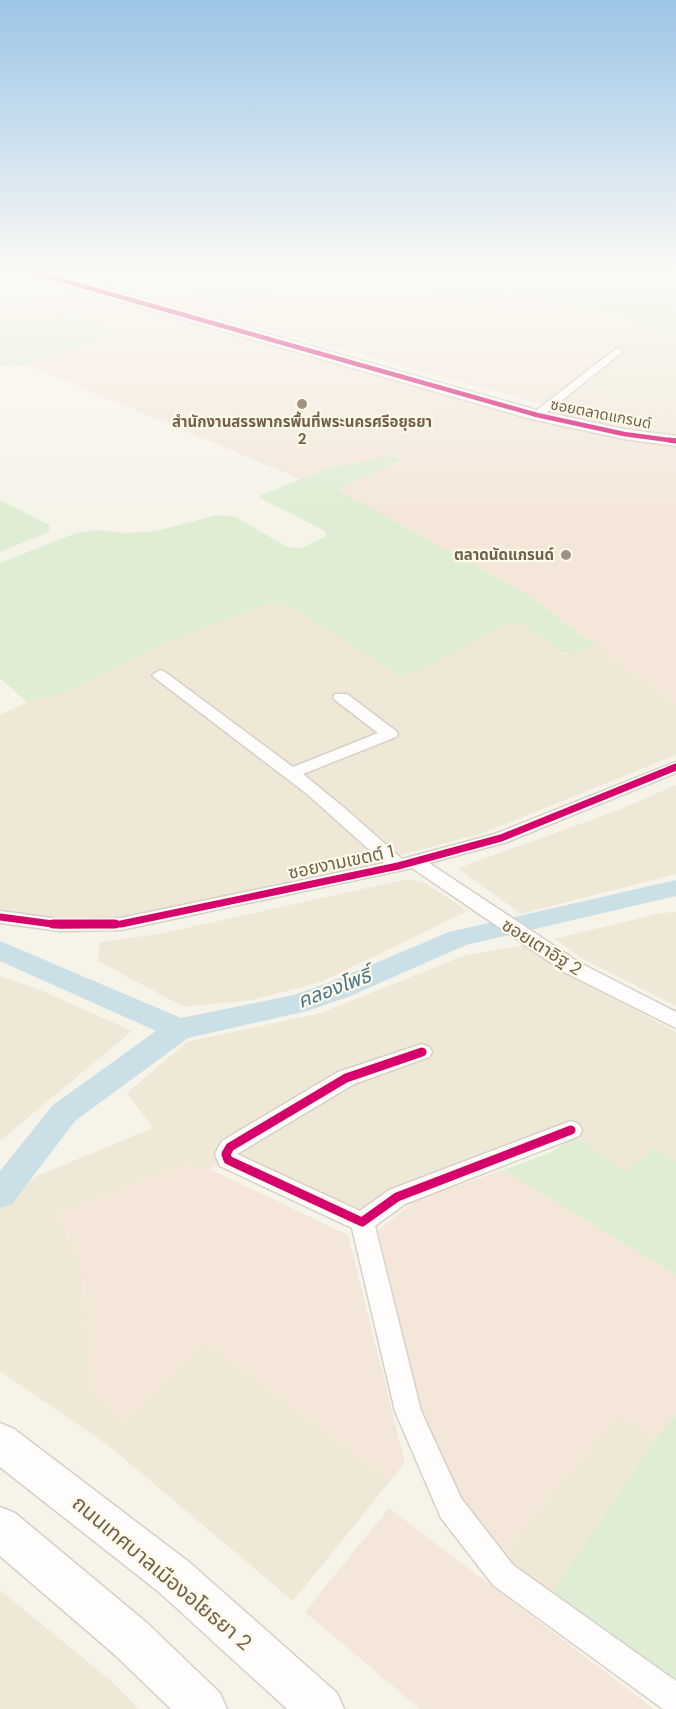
<svg xmlns="http://www.w3.org/2000/svg" width="676" height="1709" viewBox="0 0 676 1709" font-family="'DM Sans','Noto Sans Thai',sans-serif">
  <style>
    .residential { fill: #efe8d7 }
    .commercial { fill: #f4e7da }
    .green { fill: #dfedd4 }
    .lines { fill: none; stroke-linecap: round; stroke-linejoin: round }
    .canal { fill: #cbdfe6; fill-rule: evenodd }
    .street-casing { stroke: #d5d0c8; stroke-width: 3 }
    .secondary-casing { stroke: #d5d0c7; stroke-width: 3 }
    .street { fill: #fefdfc; fill-rule: evenodd }
    .secondary { fill: #fefdfc; fill-rule: evenodd }
    .cycleway-far3-casing { stroke: #fefaea; stroke-width: 7 }
    .cycleway-far2-casing { stroke: #fefaea; stroke-width: 8 }
    .cycleway-far1-casing { stroke: #fefaea; stroke-width: 10 }
    .cycleway-casing { stroke: #fefaea; stroke-width: 13 }
    .cycleway-far3 { stroke: #d6006c; stroke-width: 4.5 }
    .cycleway-far2 { stroke: #d6006c; stroke-width: 5 }
    .cycleway-far1 { stroke: #d6006c; stroke-width: 7 }
    .cycleway { stroke: #d6006c; stroke-width: 9 }
    .poi-dot { fill: #a19382; stroke: #fefaea; stroke-width: 2 }
    .labels { text-anchor: middle; dominant-baseline: central; stroke-width: 4.5; stroke-linejoin: round; paint-order: stroke }
    .far-street-label { font-size: 15px; fill: #735f4a; stroke: #fefaea }
    .far-poi-label { font-size: 15px; font-weight: bold; fill: #735f4a; stroke: #fefaea }
    .street-label { font-size: 18px; fill: #735f4a; stroke: #fefaea }
    .water-label { font-size: 20px; font-style: italic; fill: #48768c; stroke: #fefaea }
    .near-street-label { font-size: 21px; fill: #735f4a; stroke: #fefaea }
  </style>
  <rect width="100%" height="100%" fill="#f6f3e9"/>
  <path class="residential" d="M 0,290 L 68,316 L 35,325 L 17,321 L 0,323 Z
    M 650,327 L 676,334 L 676,402 L 658,409 L 567,392 Z
    M 286,603 L 401,677 L 435,663 L 504,625 L 522,623 L 561,652 L 574,653 L 596,646 L 676,705 L 676,755 L 483,833 L 379,861 L 122,918 L 56,921 L 0,910 L 0,715 L 27,702 L 66,692 L 163,644 L 264,605 Z
    M 676,785 L 676,874 L 521,914 L 458,868 L 616,811 Z
    M 408,879 L 425,883 L 468,911 L 321,982 L 252,1000 L 184,1007 L 98,961 L 100,942 L 159,934 Z
    M 676,912 L 676,1006 L 583,959 L 554,939 L 661,913 Z
    M 523,945 L 598,990 L 676,1032 L 676,1162 L 654,1148 L 626,1174 L 564,1127 L 401,1185 L 357,1211 L 239,1157 L 209,1169 L 186,1164 L 57,1213 L 82,1270 L 90,1393 L 124,1421 L 207,1343 L 390,1481 L 293,1601 L 109,1446 L 0,1371 L 0,1206 L 37,1176 L 153,1128 L 127,1093 L 187,1042 L 321,1013 L 463,956 Z
    M 0,976 L 45,992 L 132,1031 L 0,1141 Z
    M 619,1414 L 655,1440 L 551,1594 L 503,1554 Z
    M 0,1590 L 110,1680 L 139,1709 L 0,1709 Z"/>
  <path class="commercial" d="M 0,273 L 22,273 L 531,420 L 549,406 L 61,273 L 139,273 L 132,276 L 161,287 L 180,285 L 222,302 L 337,273 L 365,273 L 472,300 L 506,288 L 650,327 L 568,392 L 658,409 L 676,402 L 676,705 L 528,595 L 336,490 L 403,458 L 398,456 L 326,469 L 300,479 L 25,364 L 120,332 L 0,290 Z
    M 186,1164 L 209,1169 L 348,1235 L 405,1463 L 390,1481 L 207,1343 L 124,1422 L 90,1393 L 82,1270 L 57,1213 Z
    M 503,1170 L 676,1275 L 676,1414 L 655,1440 L 619,1414 L 503,1554 L 464,1510 L 422,1410 L 378,1230 L 416,1200 Z
    M 389,1508 L 654,1709 L 420,1709 L 305,1612 Z"/>
  <path class="green" d="M 139,273 L 337,273 L 222,302 L 180,285 L 161,287 L 131,276 Z
    M 365,273 L 676,273 L 676,334 L 506,288 L 472,300 Z
    M 68,316 L 121,332 L 25,364 L 0,366 L 0,323 L 17,321 L 35,325 Z
    M 391,455 L 404,459 L 337,490 L 528,595 L 596,646 L 574,653 L 561,652 L 522,623 L 504,625 L 435,663 L 401,677 L 286,603 L 264,605 L 163,644 L 66,692 L 27,702 L 0,678 L 0,563 L 76,533 L 96,530 L 126,533 L 156,531 L 218,515 L 236,517 L 287,547 L 302,548 L 326,536 L 325,531 L 262,499 L 259,496 L 326,469 Z
    M 0,500 L 49,525 L 49,532 L 0,552 Z
    M 576,1137 L 626,1173 L 654,1148 L 676,1162 L 676,1275 L 503,1170 L 549,1153 Z
    M 676,1414 L 676,1685 L 551,1594 L 655,1440 Z"/>
  <g class="lines">
    <path class="canal" d="M 676,880 L 676,896 L 466,945 L 348,997 L 307,1011 L 188,1038 L 75,1121 L 12,1204 L 0,1208 L 0,1171 L 53,1105 L 156,1031 L 0,961 L 0,941 L 181,1018 L 294,995 L 328,983 L 449,932 Z"/>
    <defs>
      <path id="street" d="M 617,348 L 621,349 L 621,353 L 541,417 L 533,417 L 533,413 Z
        M 160,670 L 165,672 L 293,767 L 378,733 L 335,700 L 333,697 L 335,694 L 347,694 L 396,731 L 398,734 L 396,737 L 303,774 L 348,811 L 402,859 L 495,834 L 676,762 L 676,773 L 507,842 L 429,863 L 580,963 L 676,1012 L 676,1028 L 566,973 L 412,868 L 121,930 L 60,931 L 0,923 L 0,911 L 60,919 L 121,918 L 384,863 L 307,794 L 155,678 L 152,675 Z
        M 422,1044 L 429,1047 L 432,1052 L 429,1057 L 354,1084 L 237,1154 L 360,1211 L 389,1190 L 563,1124 L 571,1121 L 579,1124 L 582,1130 L 579,1136 L 405,1204 L 375,1226 L 421,1411 L 461,1498 L 513,1565 L 676,1681 L 676,1709 L 663,1709 L 493,1585 L 441,1518 L 395,1411 L 352,1228 L 220,1166 L 215,1154 L 222,1141 L 338,1072 Z"/>
      <path id="secondary" d="M 29,273 L 53,273 L 540,411 L 624,429 L 676,436 L 676,446 L 624,439 L 531,419 L 31,276 Z
        M 0,1423 L 14,1429 L 189,1562 L 337,1693 L 344,1709 L 287,1709 L 159,1592 L 0,1467 Z
        M 0,1507 L 15,1513 L 147,1623 L 220,1693 L 227,1709 L 171,1709 L 115,1655 L 0,1556 Z"/>
    </defs>
    <use href="#street" class="street-casing"/>
    <use href="#secondary" class="secondary-casing"/>
    <use href="#street" class="street"/>
    <use href="#secondary" class="secondary"/>
    <defs>
      <path id="cycleway-far3" d="M 36,273 L 537,415 L 624,434 L 676,441"/>
      <path id="cycleway-far2" d="M 669,440 L 676,441"/>
      <path id="cycleway-far1" d="M 0,917 L 60,925 L 121,924 L 398,866 L 501,838 L 676,767"/>
      <path id="cycleway" d="M 53,924 L 115,924
        M 422,1052 L 346,1078 L 230,1147 L 226,1154 L 228,1160 L 362,1222 L 397,1197 L 571,1130"/>
    </defs>
    <use href="#cycleway-far3" class="cycleway-far3-casing"/>
    <use href="#cycleway-far2" class="cycleway-far2-casing"/>
    <use href="#cycleway-far1" class="cycleway-far1-casing"/>
    <use href="#cycleway" class="cycleway-casing"/>
    <use href="#cycleway-far3" class="cycleway-far3"/>
    <use href="#cycleway-far2" class="cycleway-far2"/>
    <use href="#cycleway-far1" class="cycleway-far1"/>
    <use href="#cycleway" class="cycleway"/>
  </g>
  <linearGradient id="sky" x2="0" y2="1"><stop stop-color="#9cc5e7"/><stop offset="0.53" stop-color="#fbfaf5"/><stop offset="1" stop-color="#fbfaf5" stop-opacity="0"/></linearGradient>
  <rect width="676" height="513" fill="url(#sky)"/>
  <g class="poi-dot">
    <circle cx="302" cy="404" r="6"/>
    <circle cx="566" cy="555" r="6"/>
  </g>
  <g class="labels">
    <g class="far-street-label">
      <text transform="translate(601 414) rotate(11)">ซอยตลาดแกรนด์</text>
    </g>
    <g class="far-poi-label">
      <text x="302" y="422">สำนักงานสรรพากรพื้นที่พระนครศรีอยุธยา<tspan x="302" dy="17">2</tspan></text>
      <text x="554" y="555" text-anchor="end">ตลาดนัดแกรนด์</text>
    </g>
    <g class="street-label">
      <text transform="translate(341 862) rotate(-12)">ซอยงามเขตต์ 1</text>
      <text transform="translate(542 947) rotate(32)">ซอยเตาอิฐ 2</text>
    </g>
    <g class="water-label">
      <text transform="translate(334 988) rotate(-21)">คลองโพธิ์</text>
    </g>
    <g class="near-street-label">
      <text transform="translate(162 1573) rotate(40)">ถนนเทศบาลเมืองอโยธยา 2</text>
    </g>
  </g>
</svg>
